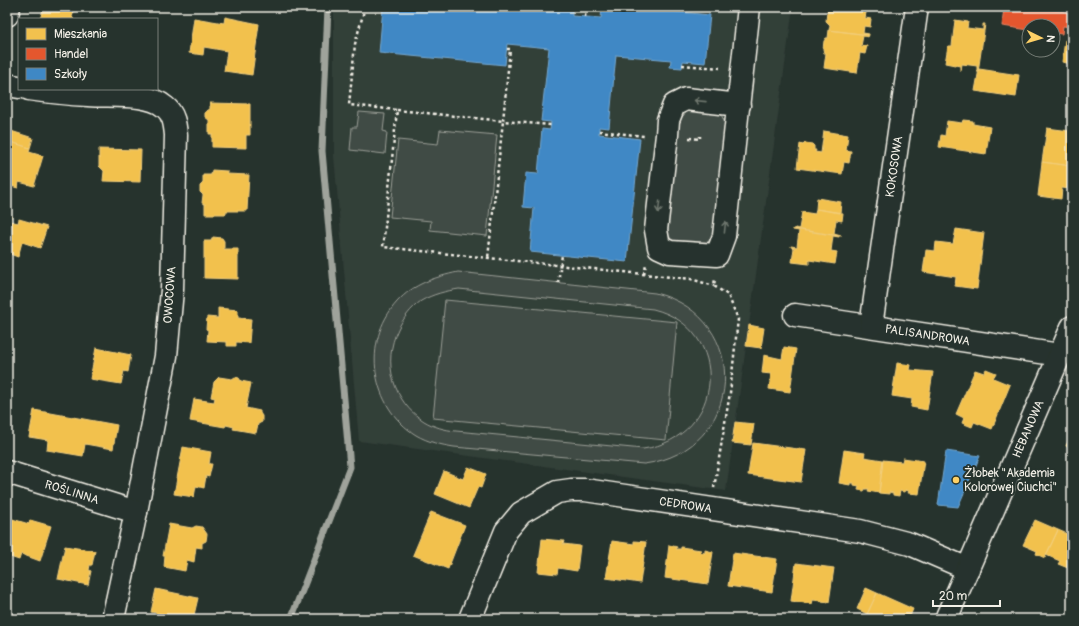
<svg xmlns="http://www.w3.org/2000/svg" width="1079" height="626" viewBox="0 0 1079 626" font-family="Pangolin,sans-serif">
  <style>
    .built { fill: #333f39 }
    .green { fill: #414b45; stroke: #9a9e96; fill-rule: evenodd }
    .homes { fill: #f2c14e; stroke: #f3cf7c }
    .shops { fill: #e4572e; stroke: #e98566 }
    .schools { fill: #3f88c5; stroke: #75a8d0 }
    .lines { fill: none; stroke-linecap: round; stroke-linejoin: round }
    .stream { stroke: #9fa39b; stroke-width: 7 }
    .minor-casing { stroke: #f4f1e8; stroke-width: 25 }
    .path { stroke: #f4f1e8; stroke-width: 2.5; stroke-dasharray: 3 3; stroke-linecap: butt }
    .minor { stroke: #26332d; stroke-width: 22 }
    .oneway { stroke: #6e766e }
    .poi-dot { fill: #ffd166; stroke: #26332d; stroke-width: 1.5 }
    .labels { text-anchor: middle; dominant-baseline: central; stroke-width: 4; stroke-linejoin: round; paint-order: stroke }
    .street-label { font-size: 12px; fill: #f4f1e8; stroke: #26332d }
    .poi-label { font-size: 12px; fill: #f4f1e8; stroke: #26332d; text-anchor: start }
  </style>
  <rect width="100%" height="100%" fill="#26332d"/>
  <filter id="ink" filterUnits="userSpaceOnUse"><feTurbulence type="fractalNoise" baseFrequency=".025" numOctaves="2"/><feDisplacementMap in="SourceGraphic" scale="8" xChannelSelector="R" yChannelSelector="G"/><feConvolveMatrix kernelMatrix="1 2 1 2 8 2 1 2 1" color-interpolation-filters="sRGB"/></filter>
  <g filter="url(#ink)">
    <path class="built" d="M 334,7 L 793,7 L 726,491 L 359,441 L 334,156 Z"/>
    <path class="green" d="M 696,107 L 721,114 L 727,128 L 716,230 L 708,242 L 698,247 L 678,246 L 671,239 L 665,229 L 677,121 L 687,112 Z
      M 359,112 L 385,114 L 383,131 L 387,132 L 385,154 L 350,150 L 352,127 L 357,127 Z
      M 440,130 L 497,135 L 487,236 L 430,230 L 431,221 L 390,217 L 398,140 L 438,144 Z
      M 458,272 L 655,293 C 754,317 745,451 644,464 L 454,447 C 441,445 428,442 416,435 C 371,407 361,342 397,302 C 413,284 435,277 458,272 ZM 459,289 L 653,309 C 733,329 726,437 643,449 L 456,431 C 445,430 434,427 424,421 C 393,402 382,362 398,329 C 403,319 411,308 421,301 C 433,294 446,291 459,289 Z
      M 445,300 L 677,322 L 666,440 L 433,418 Z"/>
    <path class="homes" d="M 44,7 L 79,7 L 78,10 L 74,11 L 72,17 L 74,19 L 40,19 Z
      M 832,7 L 867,7 L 865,18 L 871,19 L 870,27 L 864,26 L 863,33 L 869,34 L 869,35 L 829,30 L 830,25 L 826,21 L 827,12 L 830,8 L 832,9 Z
      M 225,17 L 259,24 L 252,75 L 224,71 L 227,51 L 204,47 L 203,55 L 189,53 L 194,18 L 224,23 Z
      M 955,20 L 968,22 L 967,28 L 983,30 L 983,24 L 985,24 L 978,72 L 977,72 L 977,66 L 962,64 L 961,70 L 960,70 L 960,66 L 945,63 L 948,46 L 952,46 Z
      M 829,30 L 869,35 L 868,37 L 863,36 L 861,46 L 867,46 L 865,54 L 860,53 L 857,73 L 824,68 L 826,53 L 824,53 L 823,49 L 824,41 L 826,38 L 828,38 Z
      M 1072,35 L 1072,64 L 1062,62 L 1065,40 L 1071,41 Z
      M 979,69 L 1019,75 L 1016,97 L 975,91 Z
      M 210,103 L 250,104 L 250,135 L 246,135 L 246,148 L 212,147 L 212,134 L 209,134 L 209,120 L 205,117 L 205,112 L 210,109 Z
      M 963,120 L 973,121 L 973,124 L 990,127 L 986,154 L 939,147 L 941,135 L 945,136 L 947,121 L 962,123 Z
      M 1047,128 L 1070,131 L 1069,142 L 1072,142 L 1072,166 L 1042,162 Z
      M 11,131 L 33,138 L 30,148 L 8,141 Z
      M 824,131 L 848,135 L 846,150 L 851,151 L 849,163 L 844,162 L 842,174 L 797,168 L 800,144 L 803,145 L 805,143 L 812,144 L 814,146 L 814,150 L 816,150 L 815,152 L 821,153 Z
      M 7,141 L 30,148 L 29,152 L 43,156 L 34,186 L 19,182 L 18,188 L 7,185 Z
      M 99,149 L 141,150 L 140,182 L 103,181 L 104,171 L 99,166 Z
      M 1042,162 L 1072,166 L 1072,182 L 1071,182 L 1070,189 L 1062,188 L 1061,199 L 1038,196 Z
      M 212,170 L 227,171 L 227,174 L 249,175 L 247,211 L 226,211 L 226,214 L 205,214 L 205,204 L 202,203 L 203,195 L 200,192 L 200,186 L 203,183 L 203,175 L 211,175 Z
      M 817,198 L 841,202 L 840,213 L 816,209 Z
      M 816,209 L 843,213 L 842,221 L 836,220 L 834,233 L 841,235 L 841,236 L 795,229 L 795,228 L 799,229 L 802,212 L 815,214 Z
      M 7,215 L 11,216 L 10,221 L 18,223 L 19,219 L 47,227 L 40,248 L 22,242 L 18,257 L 7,253 Z
      M 793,229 L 839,236 L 839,237 L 833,236 L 831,251 L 837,252 L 835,264 L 809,260 L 809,264 L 792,262 L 794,248 L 791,247 L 791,246 L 797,247 L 799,231 L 793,230 Z
      M 956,229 L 984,233 L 977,289 L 955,286 L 956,277 L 923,272 L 926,250 L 935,251 L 936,242 L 953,244 Z
      M 213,237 L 222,238 L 224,241 L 224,249 L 238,249 L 238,279 L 204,278 L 204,241 L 211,241 Z
      M 218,308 L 238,310 L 238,318 L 251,319 L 249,343 L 236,342 L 236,346 L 227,346 L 227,342 L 207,341 L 208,330 L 206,329 L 207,317 L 218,318 Z
      M 749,325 L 764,328 L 761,348 L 746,346 Z
      M 784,347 L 796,349 L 790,392 L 769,389 L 771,374 L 762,373 L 764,355 L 782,359 Z
      M 96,348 L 131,355 L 128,372 L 124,371 L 121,384 L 90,379 Z
      M 897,363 L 911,365 L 910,370 L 933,372 L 927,410 L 911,407 L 912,399 L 892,396 Z
      M 986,369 L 996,373 L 993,378 L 1010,385 L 992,429 L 974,422 L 972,427 L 962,423 L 964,418 L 956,414 L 975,370 L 984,373 Z
      M 219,377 L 232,379 L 235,377 L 239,378 L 241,381 L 251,383 L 246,408 L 260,411 L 260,413 L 262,416 L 262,422 L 258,424 L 256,433 L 233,429 L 234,427 L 226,425 L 225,427 L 190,421 L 194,399 L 214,402 L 215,398 L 211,397 L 214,382 Z
      M 34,410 L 117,425 L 113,449 L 85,444 L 83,456 L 47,450 L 48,440 L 29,437 Z
      M 735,422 L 754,424 L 751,445 L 732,443 Z
      M 1072,432 L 1072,448 L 1066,446 Z
      M 753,443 L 806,450 L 801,482 L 748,475 Z
      M 183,447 L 211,452 L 209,464 L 212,464 L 209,477 L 206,476 L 204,488 L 196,486 L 194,497 L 174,494 Z
      M 844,450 L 865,453 L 864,457 L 883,460 L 879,493 L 868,491 L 869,489 L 865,489 L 864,491 L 858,490 L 859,486 L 854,485 L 854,483 L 850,483 L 850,485 L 839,483 Z
      M 903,458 L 924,461 L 919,494 L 908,493 L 909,491 L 905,490 L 904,492 L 900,491 L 899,496 L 893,495 L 893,493 L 889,492 L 889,494 L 879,493 L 883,460 L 902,462 Z
      M 468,467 L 486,474 L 481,488 L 478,487 L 469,508 L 435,494 L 444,471 L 463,479 Z
      M 431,512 L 465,525 L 448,569 L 413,555 Z
      M 9,518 L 29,524 L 30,520 L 51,526 L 40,561 L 21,554 L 19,560 L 7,556 L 7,526 Z
      M 1035,520 L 1058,530 L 1045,558 L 1036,554 L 1037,551 L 1023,545 Z
      M 169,524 L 192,528 L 196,526 L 202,527 L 207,534 L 206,541 L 202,543 L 202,548 L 196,547 L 194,562 L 187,560 L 185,571 L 164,567 L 165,556 L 163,556 Z
      M 1058,530 L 1072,536 L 1072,560 L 1068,568 L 1058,564 L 1060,561 L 1046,555 Z
      M 542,539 L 564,541 L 563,544 L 580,546 L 577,571 L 558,568 L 557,574 L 538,572 Z
      M 612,541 L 634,544 L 634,541 L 646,542 L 640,583 L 606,578 Z
      M 669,545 L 677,547 L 676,549 L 681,549 L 681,547 L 701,550 L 700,552 L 705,553 L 705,550 L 713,552 L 708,584 L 665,578 Z
      M 65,546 L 95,551 L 92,565 L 90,565 L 89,570 L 91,571 L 88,585 L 58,579 Z
      M 733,553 L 777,559 L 772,592 L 728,586 Z
      M 796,563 L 834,568 L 829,602 L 813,600 L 812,604 L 791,601 Z
      M 866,588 L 877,593 L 867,614 L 857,609 Z
      M 156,589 L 198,598 L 194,615 L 196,616 L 195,619 L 161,619 L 162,614 L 151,612 Z
      M 877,593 L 913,609 L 909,619 L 865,619 Z"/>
    <path class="shops" d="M 1004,7 L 1031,7 L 1072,13 L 1072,27 L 1063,26 L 1062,34 L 1053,33 L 1053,26 L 1029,26 L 1029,30 L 1002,26 Z"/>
    <path class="schools" d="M 383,7 L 572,7 L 572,16 L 601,18 L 602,7 L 629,7 L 710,15 L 705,63 L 683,61 L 682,68 L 670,67 L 671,60 L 616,55 L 609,128 L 599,127 L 599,134 L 640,139 L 627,262 L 530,252 L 534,208 L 523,207 L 526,173 L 538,174 L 542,129 L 550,130 L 551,122 L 541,121 L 549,48 L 507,44 L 505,65 L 379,53 Z
      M 946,451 L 980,456 L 958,507 L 938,505 Z"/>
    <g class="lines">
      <path class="stream" d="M 291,619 L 350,467 L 322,151 L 328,7"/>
      <defs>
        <g id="minor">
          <path d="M 7,15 L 9,7"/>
          <path d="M 7,85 L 19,87"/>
          <path d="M 29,89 C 49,92 68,94 88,95 C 110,97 148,92 165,107 C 174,114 175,125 176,135 L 172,290 L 166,356 L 136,512 L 113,619"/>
          <path d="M 739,105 L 686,99 L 674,105 L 668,120 L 667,135 L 656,230 L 659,247 L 670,252 L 717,255 L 724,236 L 749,7"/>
          <path id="s1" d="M 795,315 L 1060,355"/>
          <path id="s2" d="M 871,326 L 917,7"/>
          <path id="s3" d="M 7,472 L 136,512"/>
          <path id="s4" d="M 470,619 L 506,531 L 521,513 L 557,492 L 571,490 L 585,490 L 860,531 L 910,544 L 968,569"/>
          <path id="s5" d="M 946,619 L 1072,327"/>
        </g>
      </defs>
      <use href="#minor" class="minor-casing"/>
      <path class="path" d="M 365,7 L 355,44 L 349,105 L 397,110 L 383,247 L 691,279 L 714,286
        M 585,17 L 586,7
        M 507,49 L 510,49 L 503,121 L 551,125
        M 682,65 L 720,68
        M 397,110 L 503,121 L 488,258
        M 599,131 L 644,136
        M 689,138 L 700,139 L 700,136
        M 644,274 L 646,264
        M 558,283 L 562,255
        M 714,488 L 730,393 L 738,319 L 728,295 L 714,286 L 715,278"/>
      <use href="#minor" class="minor"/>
    </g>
    <defs><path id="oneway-shaft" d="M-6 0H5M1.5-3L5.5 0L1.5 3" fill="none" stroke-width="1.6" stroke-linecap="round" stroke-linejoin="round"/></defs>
    <g class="oneway">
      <use href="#oneway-shaft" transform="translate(700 101) rotate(-174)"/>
      <use href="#oneway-shaft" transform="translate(659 207) rotate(96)"/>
      <use href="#oneway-shaft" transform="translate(725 227) rotate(-84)"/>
    </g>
  </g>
  <circle class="poi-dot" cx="956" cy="480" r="4"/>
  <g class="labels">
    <g class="street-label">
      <text stroke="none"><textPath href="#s2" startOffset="161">KOKOSOWA</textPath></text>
      <text transform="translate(170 295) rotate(-86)">OWOCOWA</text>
      <text stroke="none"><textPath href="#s1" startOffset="134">PALISANDROWA</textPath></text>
      <text stroke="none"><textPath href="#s5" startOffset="207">HEBANOWA</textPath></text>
      <text stroke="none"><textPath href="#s3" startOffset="68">ROŚLINNA</textPath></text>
      <text stroke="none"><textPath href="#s4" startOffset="290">CEDROWA</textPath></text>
    </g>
    <g class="poi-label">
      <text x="964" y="473">Żłobek "Akademia<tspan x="964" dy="14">Kolorowej Ciuchci"</tspan></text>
    </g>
  </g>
  <rect width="1079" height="626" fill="none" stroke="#26332d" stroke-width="24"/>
  <rect x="12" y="12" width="1055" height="602" fill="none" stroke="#f4f1e8" stroke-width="1.5" filter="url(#ink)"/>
  <rect x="18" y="18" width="140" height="72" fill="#26332d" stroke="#787f78"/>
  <rect x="26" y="28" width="20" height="12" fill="#f2c14e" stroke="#787f78"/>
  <text x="54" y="38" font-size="12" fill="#f4f1e8">Mieszkania</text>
  <rect x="26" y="48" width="20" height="12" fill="#e4572e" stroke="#787f78"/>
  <text x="54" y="58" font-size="12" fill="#f4f1e8">Handel</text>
  <rect x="26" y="68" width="20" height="12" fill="#3f88c5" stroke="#787f78"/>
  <text x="54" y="78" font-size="12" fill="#f4f1e8">Szkoły</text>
  <g transform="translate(1041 38) rotate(95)"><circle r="19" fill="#26332d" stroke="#787f78"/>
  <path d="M0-3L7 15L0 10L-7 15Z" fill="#ffd166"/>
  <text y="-6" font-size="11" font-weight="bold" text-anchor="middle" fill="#f4f1e8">N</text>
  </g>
  <path d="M933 600v6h67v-6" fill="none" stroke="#f4f1e8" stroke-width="2"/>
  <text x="939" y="600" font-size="12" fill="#f4f1e8" stroke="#26332d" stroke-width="3" paint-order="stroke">20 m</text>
</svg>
